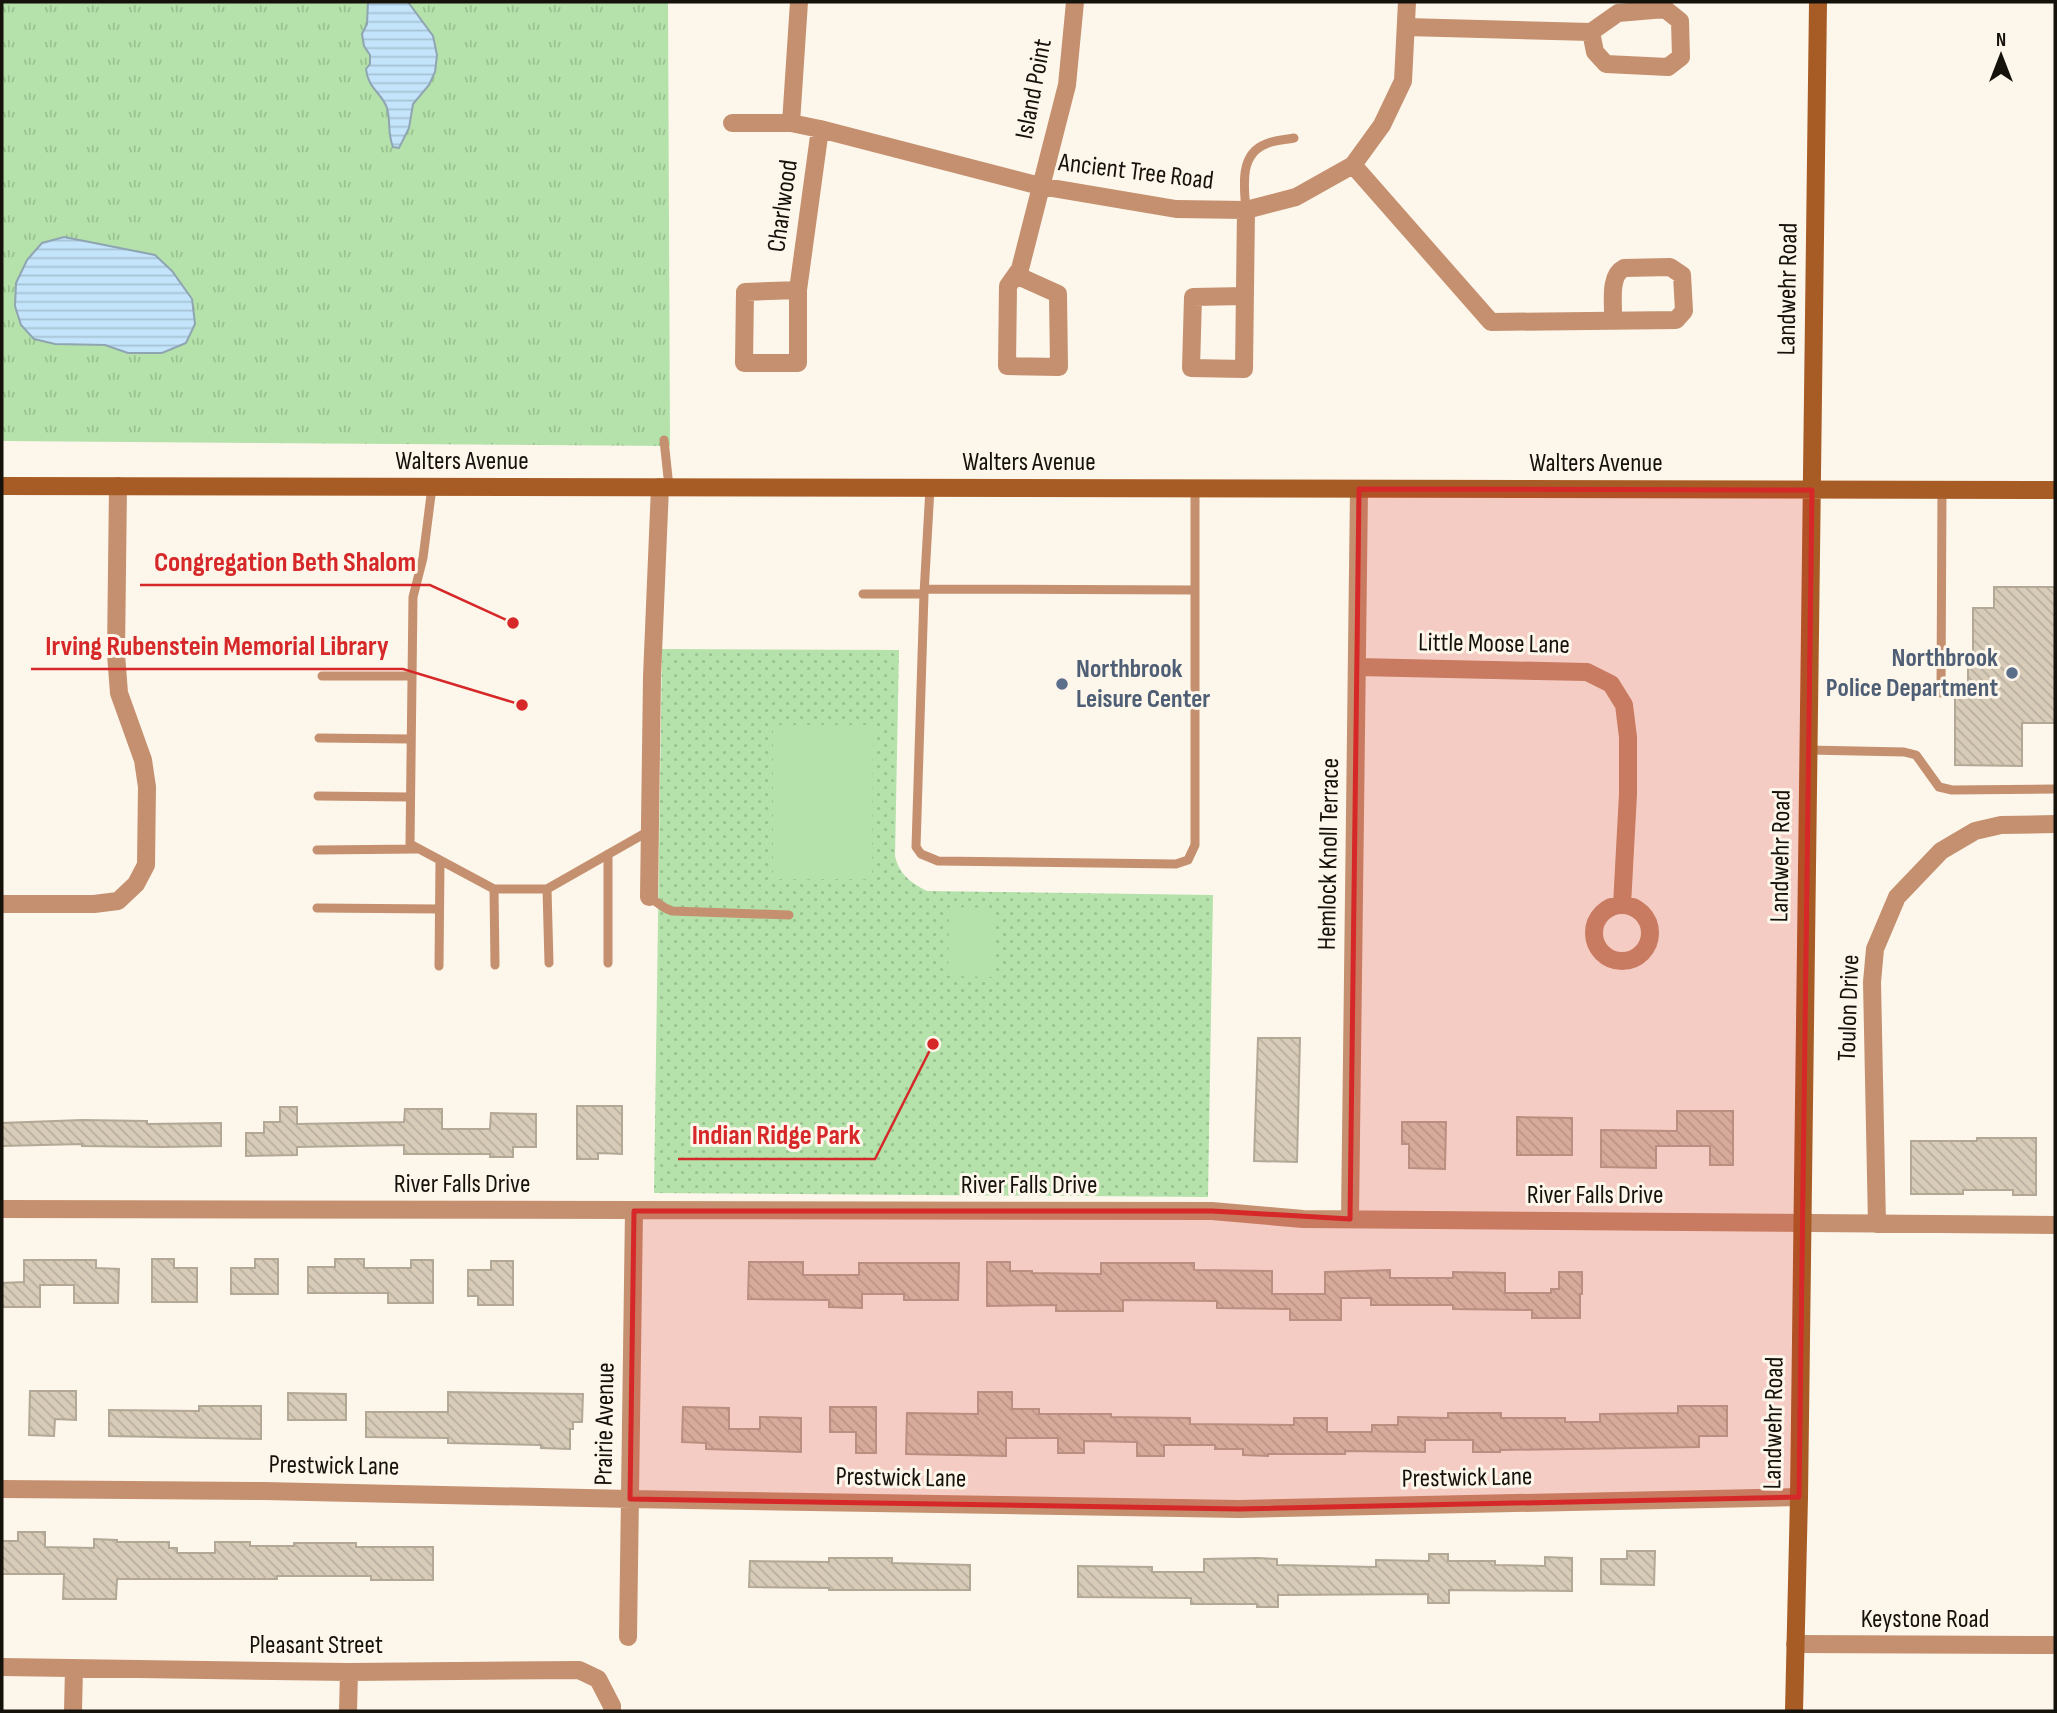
<svg xmlns="http://www.w3.org/2000/svg" width="2057" height="1713" viewBox="0 0 2057 1713" font-family="'Sofia Sans Condensed',sans-serif">
  <style>
    .grass { fill: url(#grass-tufts) }
    .park { fill: url(#park-dots) }
    .pitch { fill: #b4e2aa }
    .water { fill: url(#water-rules); stroke: #8fa5b2; stroke-width: 2 }
    .building { fill: url(#building-back-hatch); stroke: #b3a896; stroke-width: 2 }
    .lines { fill: none; stroke-linecap: round; stroke-linejoin: round }
    .lane { stroke: #c5906f; stroke-width: 9 }
    .street { stroke: #c5906f; stroke-width: 18 }
    .secondary { stroke: #a85c25; stroke-width: 18 }
    .marked { fill: #d62828; fill-opacity: 0.2; stroke: #d62828; stroke-width: 5; stroke-linejoin: round }
    .service-dot { fill: #5c6f8a; stroke: #fdf6eb; stroke-width: 2.5 }
    .labels { text-anchor: middle; dominant-baseline: central; stroke-width: 6; stroke-linejoin: round; paint-order: stroke }
    .street-label { font-size: 26px; fill: #15110b; stroke: #fdf6eb }
    .service-label { font-size: 26px; font-weight: bold; fill: #4e5e75; stroke: #fdf6eb; text-anchor: end }
    .leader { fill: none; stroke: #d62828; stroke-width: 2.5 }
    .callout-dot { fill: #d62828; stroke: #fdf6eb; stroke-width: 2.5 }
    .callout-label { font-size: 28px; text-anchor: middle; font-weight: bold; fill: #d62828; stroke: #fdf6eb; stroke-width: 6; stroke-linejoin: round; paint-order: stroke }
  </style>
  <defs>
    <pattern id="grass-tufts" width="24" height="20" patternUnits="userSpaceOnUse" patternTransform="scale(1.75)"><rect width="24" height="20" fill="#b4e2aa"/><path d="M3 7l-1-3M5 7V3M7 7l1-3M15 17l-1-3M17 17v-4M19 17l1-3" fill="none" stroke="#9ac191"/></pattern>
    <pattern id="park-dots" width="8" height="8" patternUnits="userSpaceOnUse" patternTransform="scale(1.75)"><rect width="8" height="8" fill="#b4e2aa"/><path d="M2 2h.1M6 6h.1" fill="none" stroke="#9ac191" stroke-width="1.8" stroke-linecap="round"/></pattern>
    <pattern id="water-rules" width="6" height="5" patternUnits="userSpaceOnUse" patternTransform="scale(1.75)"><rect width="6" height="5" fill="#c3e4fa"/><path d="M0 2.5h6" fill="none" stroke="#a7c3d5"/></pattern>
    <pattern id="building-back-hatch" width="6" height="6" patternUnits="userSpaceOnUse" patternTransform="scale(1.75)"><rect width="6" height="6" fill="#d8ccb9"/><path d="M-1 5l2 2M0 0l6 6M5-1l2 2" fill="none" stroke="#b8ae9e"/></pattern>
  </defs>
  <rect width="100%" height="100%" fill="#fdf6eb"/>
  <path class="grass" d="M 2,2 L 668,2 L 670,446 L 2,441 Z"/>
  <path class="park" d="M 662,649 L 899,650 L 895,856 C 899,874 911,883 927,891 L 1213,895 L 1208,1197 L 654,1193 Z"/>
  <path class="pitch" d="M 773,725 L 873,725 L 872,879 L 773,879 Z
    M 949,907 L 996,908 L 994,977 L 948,976 Z"/>
  <path class="water" d="M 368,2 L 408,2 L 433,36 L 437,55 L 435,72 L 429,85 L 413,104 L 409,128 L 399,148 L 393,147 C 387,132 391,121 387,108 C 382,93 368,89 366,69 L 370,64 L 370,55 L 364,46 L 362,34 L 367,24 Z
    M 64,237 L 155,255 L 172,271 L 192,299 L 195,324 L 186,343 L 162,353 L 128,353 L 105,345 L 55,344 L 34,339 L 21,325 L 15,306 L 16,283 L 27,260 L 42,243 Z"/>
  <path class="building" d="M 1994,587 L 2055,587 L 2055,723 L 2022,723 L 2022,766 L 1955,765 L 1955,688 L 1968,688 L 1968,666 L 1973,666 L 1973,608 L 1994,608 Z
    M 1258,1038 L 1300,1038 L 1297,1162 L 1254,1161 Z
    M 577,1106 L 622,1106 L 622,1154 L 598,1153 L 598,1159 L 577,1159 Z
    M 280,1107 L 297,1107 L 297,1124 L 404,1122 L 405,1109 L 442,1109 L 442,1129 L 490,1129 L 491,1113 L 536,1114 L 536,1147 L 513,1147 L 513,1157 L 490,1157 L 490,1154 L 404,1154 L 404,1145 L 297,1147 L 297,1155 L 246,1156 L 246,1133 L 264,1133 L 264,1122 L 280,1122 Z
    M 1677,1111 L 1733,1111 L 1733,1165 L 1710,1165 L 1710,1146 L 1656,1146 L 1656,1168 L 1601,1167 L 1601,1130 L 1677,1131 Z
    M 1517,1117 L 1572,1118 L 1572,1155 L 1517,1155 Z
    M 82,1120 L 147,1121 L 147,1124 L 221,1123 L 221,1146 L 161,1147 L 82,1146 L 82,1144 L 2,1146 L 2,1123 Z
    M 1402,1122 L 1446,1122 L 1445,1169 L 1409,1168 L 1409,1144 L 1402,1144 Z
    M 1977,1138 L 2036,1138 L 2036,1195 L 2013,1195 L 2013,1190 L 1963,1190 L 1963,1194 L 1911,1194 L 1911,1141 L 1977,1141 Z
    M 152,1259 L 174,1259 L 174,1268 L 197,1268 L 197,1302 L 152,1302 Z
    M 255,1259 L 278,1259 L 278,1294 L 231,1294 L 231,1268 L 255,1268 Z
    M 335,1259 L 364,1259 L 364,1268 L 411,1268 L 411,1260 L 433,1260 L 433,1303 L 388,1303 L 388,1293 L 308,1293 L 308,1267 L 335,1267 Z
    M 24,1260 L 96,1260 L 96,1268 L 119,1269 L 118,1303 L 74,1303 L 74,1285 L 40,1285 L 40,1307 L 2,1307 L 2,1283 L 24,1282 Z
    M 491,1261 L 513,1261 L 513,1305 L 478,1305 L 478,1296 L 468,1296 L 468,1270 L 491,1270 Z
    M 749,1262 L 803,1262 L 803,1275 L 859,1275 L 859,1263 L 959,1263 L 958,1300 L 904,1300 L 904,1294 L 862,1294 L 862,1308 L 829,1307 L 829,1300 L 748,1299 Z
    M 987,1262 L 1010,1262 L 1010,1271 L 1032,1271 L 1032,1273 L 1101,1274 L 1101,1263 L 1194,1263 L 1194,1270 L 1272,1271 L 1272,1294 L 1325,1294 L 1325,1272 L 1390,1270 L 1390,1278 L 1453,1278 L 1453,1272 L 1505,1273 L 1505,1293 L 1551,1293 L 1551,1289 L 1559,1289 L 1559,1272 L 1582,1272 L 1582,1294 L 1580,1294 L 1580,1318 L 1532,1318 L 1532,1310 L 1453,1309 L 1453,1305 L 1371,1305 L 1371,1298 L 1341,1298 L 1341,1320 L 1290,1320 L 1290,1309 L 1217,1308 L 1217,1301 L 1123,1300 L 1123,1311 L 1056,1311 L 1056,1305 L 987,1306 Z
    M 30,1391 L 76,1391 L 76,1420 L 55,1419 L 54,1436 L 29,1435 Z
    M 448,1392 L 583,1394 L 582,1422 L 573,1422 L 573,1429 L 570,1429 L 570,1449 L 541,1448 L 541,1445 L 448,1443 L 448,1438 L 366,1437 L 366,1412 L 448,1412 Z
    M 978,1392 L 1012,1392 L 1012,1409 L 1039,1409 L 1039,1414 L 1111,1414 L 1111,1417 L 1190,1418 L 1190,1424 L 1294,1425 L 1294,1418 L 1327,1418 L 1327,1432 L 1372,1432 L 1372,1425 L 1398,1425 L 1398,1417 L 1448,1418 L 1448,1413 L 1501,1413 L 1501,1418 L 1565,1418 L 1565,1422 L 1600,1422 L 1600,1414 L 1678,1413 L 1678,1406 L 1727,1406 L 1727,1436 L 1699,1436 L 1699,1447 L 1500,1450 L 1500,1452 L 1473,1452 L 1473,1440 L 1425,1440 L 1425,1452 L 1345,1451 L 1345,1454 L 1268,1454 L 1268,1456 L 1243,1455 L 1243,1449 L 1215,1449 L 1215,1445 L 1164,1445 L 1164,1456 L 1137,1456 L 1137,1442 L 1084,1441 L 1084,1453 L 1058,1453 L 1058,1438 L 1006,1438 L 1006,1456 L 906,1454 L 907,1413 L 978,1414 Z
    M 288,1393 L 346,1394 L 346,1420 L 288,1420 Z
    M 199,1406 L 261,1406 L 261,1439 L 109,1436 L 109,1410 L 199,1411 Z
    M 683,1407 L 729,1408 L 729,1429 L 760,1429 L 760,1417 L 801,1418 L 801,1452 L 706,1449 L 706,1443 L 682,1442 Z
    M 830,1407 L 876,1407 L 876,1453 L 856,1453 L 856,1432 L 830,1432 Z
    M 18,1532 L 45,1532 L 45,1547 L 94,1548 L 94,1539 L 117,1540 L 117,1542 L 169,1542 L 169,1548 L 177,1548 L 177,1553 L 215,1553 L 215,1542 L 250,1542 L 250,1546 L 294,1546 L 294,1543 L 356,1543 L 356,1547 L 433,1547 L 433,1580 L 371,1580 L 371,1576 L 277,1576 L 277,1579 L 117,1579 L 116,1599 L 63,1599 L 64,1574 L 2,1574 L 2,1541 L 18,1541 Z
    M 1627,1551 L 1655,1551 L 1654,1585 L 1601,1584 L 1601,1559 L 1627,1559 Z
    M 1429,1554 L 1448,1554 L 1448,1561 L 1495,1561 L 1495,1565 L 1545,1566 L 1545,1557 L 1572,1558 L 1572,1591 L 1449,1590 L 1449,1603 L 1428,1603 L 1428,1594 L 1278,1595 L 1278,1607 L 1257,1607 L 1257,1604 L 1191,1604 L 1191,1598 L 1078,1597 L 1078,1566 L 1152,1567 L 1152,1572 L 1204,1572 L 1204,1559 L 1257,1558 L 1277,1559 L 1277,1565 L 1376,1567 L 1376,1560 L 1429,1561 Z
    M 829,1558 L 892,1558 L 892,1563 L 970,1565 L 970,1590 L 829,1590 L 829,1588 L 749,1587 L 750,1561 L 829,1562 Z"/>
  <g class="lines">
    <path class="lane" d="M 1246,210 C 1244,187 1239,154 1266,144 C 1274,140 1285,140 1294,138
      M 664,440 L 669,487
      M 432,487 L 423,558 L 413,597 L 410,844 L 494,889 L 547,889 L 649,831
      M 930,488 L 924,594 L 916,847 L 921,854 L 938,861 L 1176,864 L 1188,860 L 1195,845 L 1195,489
      M 925,589 L 1195,590
      M 863,594 L 924,594
      M 322,676 L 411,676
      M 1941,693 L 1942,490
      M 319,738 L 410,739
      M 1808,750 L 1904,752 L 1916,755 L 1939,787 L 1952,790 L 2055,789
      M 318,796 L 410,797
      M 317,850 L 417,849
      M 494,889 L 495,965
      M 547,889 L 549,963
      M 649,897 L 665,908 L 672,911 L 789,915
      M 317,908 L 439,909
      M 608,963 L 608,854
      M 439,966 L 440,860"/>
    <path class="street" d="M 1406,27 L 1591,32 L 1595,52 L 1606,64 L 1668,67 L 1681,57 L 1680,21 L 1665,9 L 1618,13 L 1591,32
      M 732,123 L 791,123 L 820,129 L 1040,186 L 1176,209 L 1246,210 L 1296,197 L 1353,165 L 1382,125 L 1403,81 L 1407,2
      M 791,123 L 799,2
      M 1353,165 L 1491,322 L 1676,320 L 1684,311 L 1682,275 L 1670,267 L 1624,268 C 1608,276 1614,305 1613,321
      M 1016,275 L 1058,294 L 1059,367 L 1007,366 L 1008,286 L 1020,269 L 1067,85 L 1075,2
      M 798,290 L 745,292 L 744,363 L 798,363 L 798,290 L 820,129
      M 1245,296 L 1193,297 L 1191,368 L 1244,369 L 1246,210
      M 1358,667 L 1587,672 L 1611,684 L 1624,705 L 1628,737 L 1628,794 L 1622,905
      M 649,897 L 652,677 L 660,487
      M 2,904 L 94,904 L 118,901 L 136,884 L 146,865 L 147,787 L 143,760 L 119,693 L 116,654 L 118,486
      M1594 933a28 28 0 1 1 56 0a28 28 0 1 1-56 0Z
      M 2,1209 L 1212,1211 L 1303,1219 L 2055,1225
      M 1350,1219 L 1359,489
      M 1877,1224 L 1872,982 L 1875,949 L 1897,897 L 1941,851 L 1975,831 L 2001,825 L 2055,824
      M 2,1489 L 264,1491 L 630,1499 L 1239,1509 L 1799,1497
      M 628,1637 L 634,1211
      M 1795,1644 L 2055,1645
      M 2,1667 L 349,1672 L 579,1670 L 598,1679 L 612,1706 L 612,1711
      M 73,1711 L 74,1668
      M 348,1711 L 349,1672"/>
    <path class="secondary" d="M 2,486 L 2055,490
      M 1794,1711 L 1799,1497 L 1818,2"/>
  </g>
  <path class="marked" d="M 1359,489 L 1812,490 L 1799,1497 L 1239,1509 L 630,1499 L 634,1211 L 1212,1211 L 1350,1219 Z"/>
  <g class="service-dot">
    <circle cx="2012" cy="673" r="7"/>
    <circle cx="1062" cy="684" r="7"/>
  </g>
  <g class="labels">
    <g class="street-label">
      <text transform="translate(1034 89) rotate(-79)">Island Point</text>
      <text transform="translate(1136 172) rotate(7)">Ancient Tree Road</text>
      <text transform="translate(783 206) rotate(-82)">Charlwood</text>
      <text transform="translate(1788 289) rotate(-89)">Landwehr Road</text>
      <text x="462" y="461">Walters Avenue</text>
      <text x="1029" y="462">Walters Avenue</text>
      <text x="1596" y="463">Walters Avenue</text>
      <text transform="translate(1494 644) rotate(1)">Little Moose Lane</text>
      <text transform="translate(1329 854) rotate(-89)">Hemlock Knoll Terrace</text>
      <text transform="translate(1781 856) rotate(-89)">Landwehr Road</text>
      <text transform="translate(1849 1008) rotate(-88)">Toulon Drive</text>
      <text x="462" y="1184">River Falls Drive</text>
      <text x="1029" y="1185">River Falls Drive</text>
      <text x="1595" y="1195">River Falls Drive</text>
      <text transform="translate(1774 1423) rotate(-89)">Landwehr Road</text>
      <text transform="translate(605 1424) rotate(-89)">Prairie Avenue</text>
      <text transform="translate(334 1466) rotate(1)">Prestwick Lane</text>
      <text transform="translate(901 1478) rotate(1)">Prestwick Lane</text>
      <text transform="translate(1467 1478) rotate(-1)">Prestwick Lane</text>
      <text x="1925" y="1619">Keystone Road</text>
      <text x="316" y="1645">Pleasant Street</text>
    </g>
    <g class="service-label">
      <text x="1998" y="658">Northbrook<tspan x="1998" dy="30">Police Department</tspan></text>
      <text x="1076" y="669" text-anchor="start">Northbrook<tspan x="1076" dy="30">Leisure Center</tspan></text>
    </g>
  </g>
  <path class="leader" d="M513 623L430 585H140M522 705L403 669H31M933 1044L875 1159H678"/>
  <g class="callout-dot">
    <circle cx="513" cy="623" r="7"/>
    <circle cx="522" cy="705" r="7"/>
    <circle cx="933" cy="1044" r="7"/>
  </g>
  <g class="callout-label">
    <text x="285" y="571">Congregation Beth Shalom</text>
    <text x="217" y="655">Irving Rubenstein Memorial Library</text>
    <text x="776" y="1144">Indian Ridge Park</text>
  </g>
  <rect width="2057" height="1713" fill="none" stroke="#15110b" stroke-width="7"/>
  <g transform="translate(2001 56)" stroke="#fdf6eb" stroke-width="5" paint-order="stroke">
  <path d="M0-5L12 26L0 18L-12 26Z" fill="#15110b"/>
  <text y="-10" font-size="19" font-weight="bold" text-anchor="middle" fill="#15110b">N</text>
  </g>
</svg>
